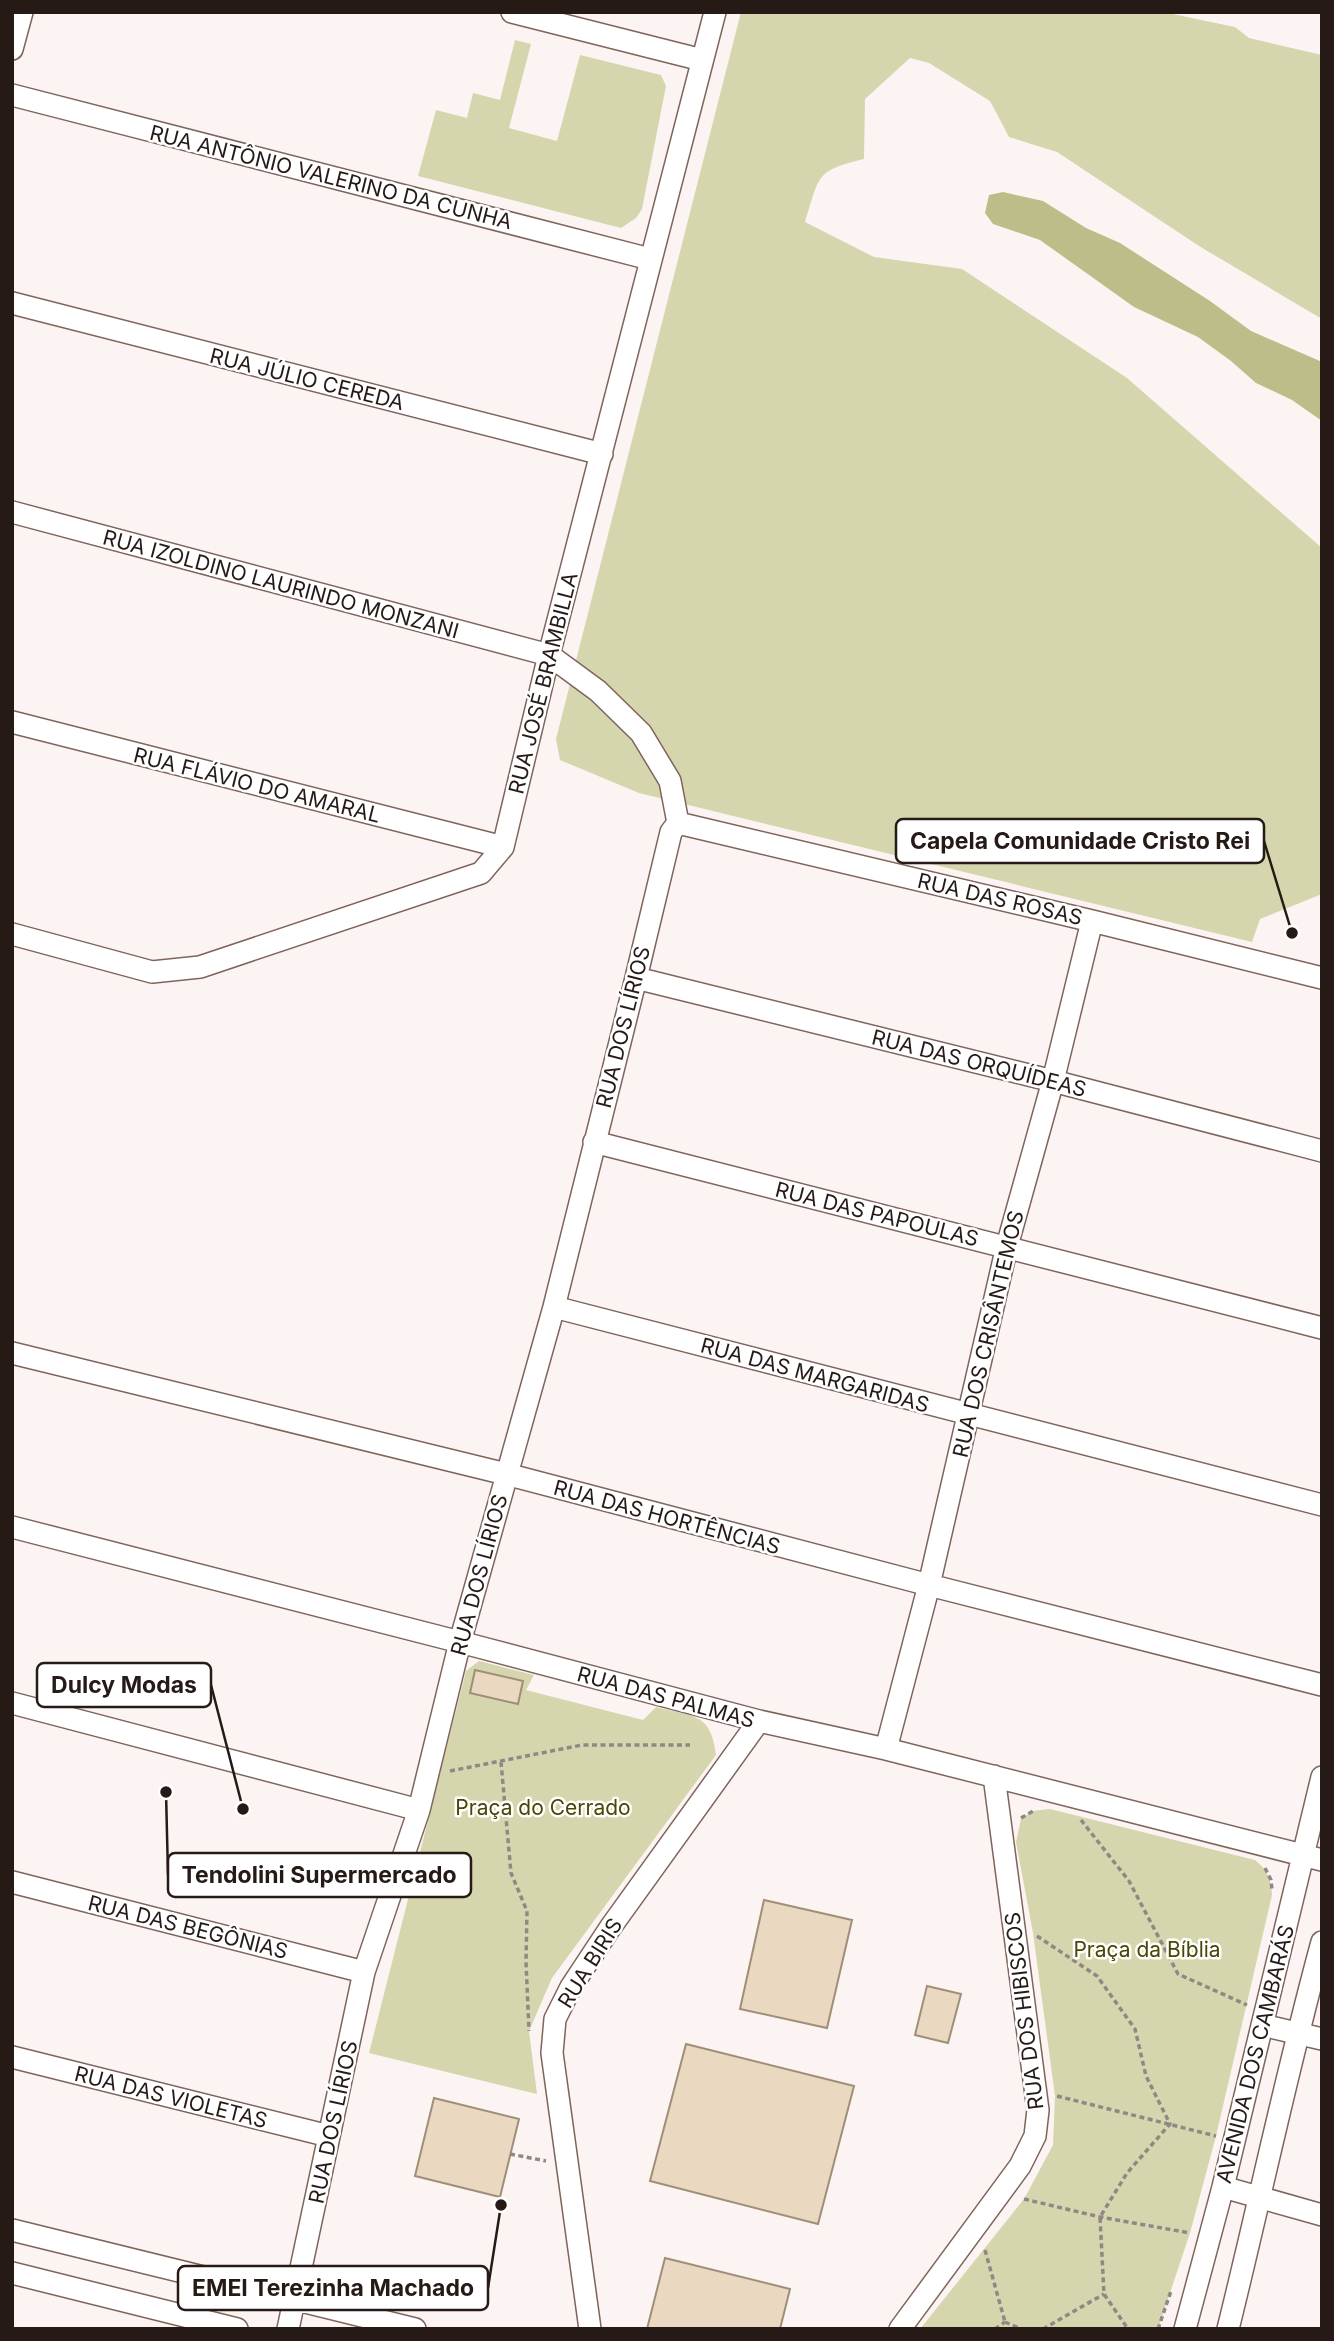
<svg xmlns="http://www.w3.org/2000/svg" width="1334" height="2341" viewBox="0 0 1334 2341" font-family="Inter,sans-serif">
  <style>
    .green { fill: #d6d6ae }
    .forest { fill: #bcbd88 }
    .building { fill: #ead8c0; stroke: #9f8e78; stroke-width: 2 }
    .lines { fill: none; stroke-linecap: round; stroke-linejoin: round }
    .minor-casing { stroke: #7f645b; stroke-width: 24 }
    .path { stroke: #918885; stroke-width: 3.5; stroke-dasharray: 5 3.5; stroke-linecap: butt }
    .minor { stroke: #fff; stroke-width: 21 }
    .labels { text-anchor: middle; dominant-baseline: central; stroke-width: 5; stroke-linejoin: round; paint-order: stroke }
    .street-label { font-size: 21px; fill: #251a16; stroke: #fff }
    .park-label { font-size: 21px; fill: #484704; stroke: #fff }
    .leader { fill: none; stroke: #251a16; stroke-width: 2.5 }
    .callout-dot { fill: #251a16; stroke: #fff; stroke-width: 2.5 }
    .callout { fill: #fff; stroke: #251a16; stroke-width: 2.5 }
    .callout-label { font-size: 23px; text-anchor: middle; font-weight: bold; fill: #251a16 }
  </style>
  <rect width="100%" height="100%" fill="#fbf4f2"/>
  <path class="green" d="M 741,12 L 1163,12 L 1235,27 L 1249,38 L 1322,55 L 1322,319 L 1199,246 L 1057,152 L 1009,137 L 990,101 L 929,63 L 910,58 L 865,99 L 864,159 C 814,171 820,176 805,222 L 874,257 L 962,269 L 1127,378 L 1322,548 L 1322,894 L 1260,919 L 1252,942 L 639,793 L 560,760 L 556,739 Z
    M 515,40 L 531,44 L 509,128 L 557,141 L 580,55 L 661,75 L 666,86 L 642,209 L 636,218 L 621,228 L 418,176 L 436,110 L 467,118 L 473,93 L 500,100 Z
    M 479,1661 L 534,1675 L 526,1690 L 643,1720 L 656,1707 C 693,1717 711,1712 716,1755 L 552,1978 L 529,2031 L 537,2094 L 369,2053 L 466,1671 Z
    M 1050,1809 L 1255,1860 C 1268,1871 1271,1878 1272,1895 L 1216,2136 L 1190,2233 L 1158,2329 L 920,2329 L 1024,2199 L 1053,2145 L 1055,2096 L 1033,1933 L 1016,1842 L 1021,1819 L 1032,1811 Z"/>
  <path class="forest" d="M 1003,192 L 1043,201 L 1086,228 L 1120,243 L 1210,301 L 1251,331 L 1322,362 L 1322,421 L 1292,400 L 1256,383 L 1231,361 L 1198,337 L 1134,307 L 1040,240 L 993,224 L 985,213 L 989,195 Z"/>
  <path class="building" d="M 475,1670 L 523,1681 L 518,1704 L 470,1693 Z
    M 764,1900 L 852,1920 L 827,2028 L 740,2009 Z
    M 927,1986 L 961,1994 L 948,2043 L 915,2035 Z
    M 686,2044 L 854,2086 L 818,2224 L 650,2181 Z
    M 434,2098 L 519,2119 L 500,2197 L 415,2176 Z
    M 665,2258 L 790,2289 L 780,2329 L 647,2329 Z"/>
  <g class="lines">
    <defs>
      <path id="minor" d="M 512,12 L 702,60
        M 12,49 L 22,12
        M 12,95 L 650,259
        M 12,303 L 602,454
        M 12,512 L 549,655 L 598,691 L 641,733 L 670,781 L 678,823
        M 12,722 L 503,847
        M 678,823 L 1092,921 L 1322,978
        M 12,934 L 152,972 L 200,967 L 481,873 L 503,847 L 549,655 L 715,12
        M 636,978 L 1053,1081 L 1322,1151
        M 594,1142 L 1322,1328
        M 554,1307 L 1322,1505
        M 12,1353 L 506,1474 L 929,1585 L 1322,1685
        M 12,1527 L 460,1642 L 759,1721 L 886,1749 L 1322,1860
        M 12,1703 L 419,1810
        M 886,1749 L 929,1585 L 1007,1246 L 1053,1081 L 1092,921
        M 12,1882 L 364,1972
        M 1262,2025 L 1322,2039
        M 12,2057 L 329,2136
        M 1223,2187 L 1322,2215
        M 12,2230 L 415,2329
        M 12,2273 L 237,2329
        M 288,2329 L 364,1972 L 419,1810 L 460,1642 L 554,1307 L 636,978 L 671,832 L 678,823
        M 590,2329 L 552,2053 L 555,2019 L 571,1987 L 610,1928 L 759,1721
        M 900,2329 L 1020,2166 L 1035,2136 L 1038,2110 L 994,1776
        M 1185,2329 L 1223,2187 L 1322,1777
        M 1228,2329 C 1260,2200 1287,2070 1322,1942"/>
    </defs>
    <use href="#minor" class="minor-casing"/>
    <path class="path" d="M 501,1762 L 511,1873 L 527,1911 L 526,1962 L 529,2031
      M 450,1771 L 582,1745 L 690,1745
      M 1021,1818 L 1035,1810
      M 1081,1820 L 1129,1881 L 1178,1974 L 1247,2005
      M 1265,1868 L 1271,1880 L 1272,1890
      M 1037,1936 L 1097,1976 L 1135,2029 L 1146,2076 L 1170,2124 L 1127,2173 L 1100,2217 L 1104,2294 L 1128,2329
      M 1057,2096 L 1216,2136
      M 510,2154 L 546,2161
      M 1024,2199 L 1100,2217 L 1190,2233
      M 985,2250 L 1005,2322
      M 1005,2322 L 1021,2329
      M 995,2329 L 1005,2322
      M 1043,2329 L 1104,2294
      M 1158,2329 L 1171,2291"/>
    <use href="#minor" class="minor"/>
  </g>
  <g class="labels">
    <g class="street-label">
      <text transform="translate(331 177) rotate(14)">RUA ANTÔNIO VALERINO DA CUNHA</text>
      <text transform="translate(307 379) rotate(14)">RUA JÚLIO CEREDA</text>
      <text transform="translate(281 584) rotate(15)">RUA IZOLDINO LAURINDO MONZANI</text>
      <text transform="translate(543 683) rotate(-76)">RUA JOSÉ BRAMBILLA</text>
      <text transform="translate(257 785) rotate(14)">RUA FLÁVIO DO AMARAL</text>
      <text transform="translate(1000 899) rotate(13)">RUA DAS ROSAS</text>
      <text transform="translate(623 1027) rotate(-76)">RUA DOS LÍRIOS</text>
      <text transform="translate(979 1063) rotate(14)">RUA DAS ORQUÍDEAS</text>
      <text transform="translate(877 1214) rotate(14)">RUA DAS PAPOULAS</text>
      <text transform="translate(988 1334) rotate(-77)">RUA DOS CRISÂNTEMOS</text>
      <text transform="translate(815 1375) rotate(15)">RUA DAS MARGARIDAS</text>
      <text transform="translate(667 1517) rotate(15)">RUA DAS HORTÊNCIAS</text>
      <text transform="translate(479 1575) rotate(-75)">RUA DOS LÍRIOS</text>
      <text transform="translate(666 1697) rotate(15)">RUA DAS PALMAS</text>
      <text transform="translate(188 1927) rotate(14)">RUA DAS BEGÔNIAS</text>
      <text transform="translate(590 1963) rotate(-58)">RUA BIRIS</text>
      <text transform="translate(1024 2011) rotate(-97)">RUA DOS HIBISCOS</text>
      <text transform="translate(1255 2054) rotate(-76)">AVENIDA DOS CAMBARÁS</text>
      <text transform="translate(171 2097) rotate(14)">RUA DAS VIOLETAS</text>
      <text transform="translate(333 2122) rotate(-78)">RUA DOS LÍRIOS</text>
    </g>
    <g class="park-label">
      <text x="543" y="1807">Praça do Cerrado</text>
      <text x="1147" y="1949">Praça da Bíblia</text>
    </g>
  </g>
  <path class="leader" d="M1292 933L1264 841M243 1809L211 1685M166 1792L168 1875M501 2205L488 2288"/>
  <g class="callout-dot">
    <circle cx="1292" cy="933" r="7"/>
    <circle cx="243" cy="1809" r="7"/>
    <circle cx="166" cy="1792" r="7"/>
    <circle cx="501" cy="2205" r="7"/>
  </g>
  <g class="callout">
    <rect x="896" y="819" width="368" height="44" rx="7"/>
    <rect x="37" y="1663" width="174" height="44" rx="7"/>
    <rect x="168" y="1853" width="303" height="44" rx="7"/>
    <rect x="178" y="2266" width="310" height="44" rx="7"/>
  </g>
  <g class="callout-label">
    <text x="1080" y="849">Capela Comunidade Cristo Rei</text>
    <text x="124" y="1693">Dulcy Modas</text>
    <text x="319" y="1883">Tendolini Supermercado</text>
    <text x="333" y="2296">EMEI Terezinha Machado</text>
  </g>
  <rect width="1334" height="2341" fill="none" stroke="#251a16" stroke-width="28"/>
</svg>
